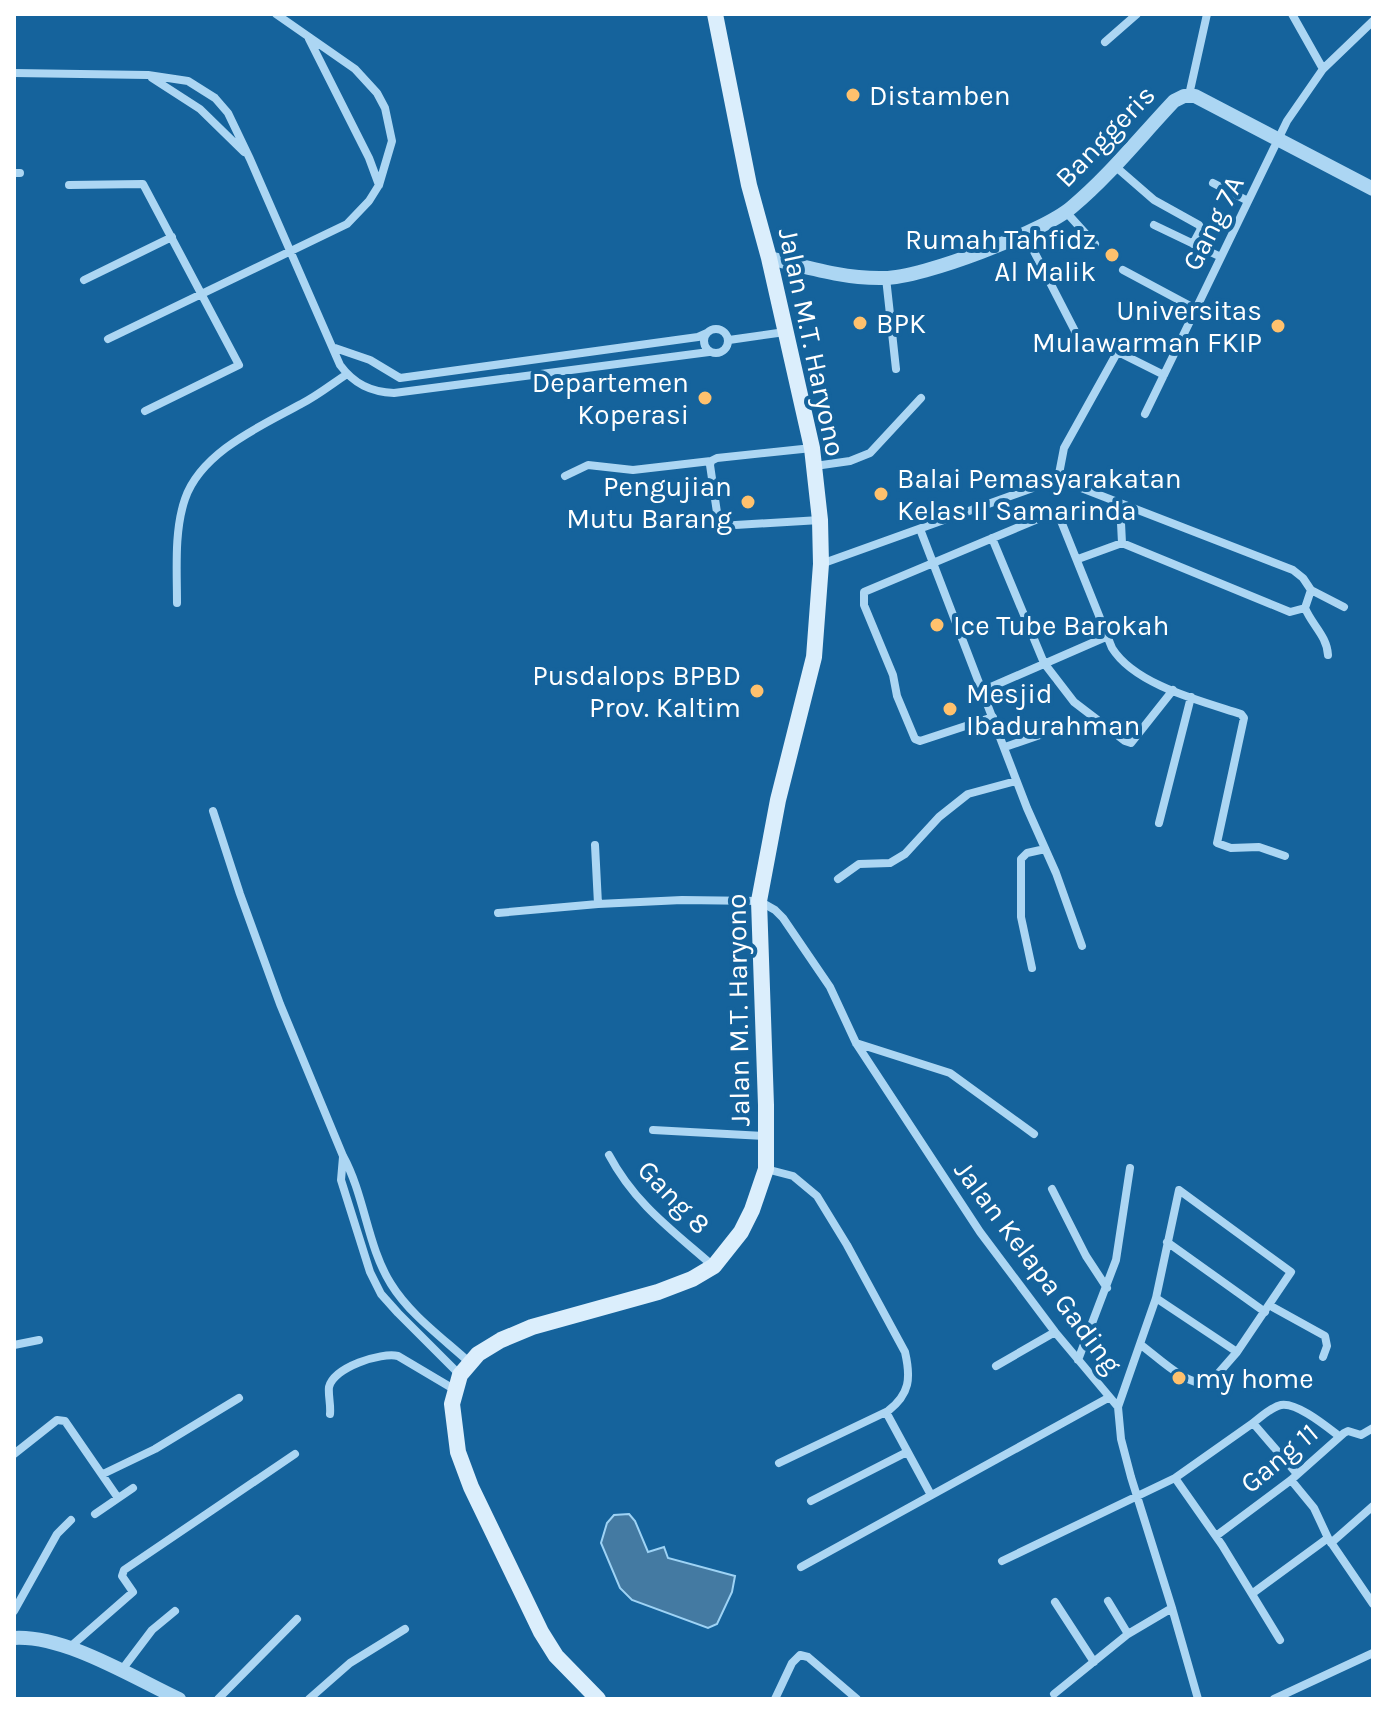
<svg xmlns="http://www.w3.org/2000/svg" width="1387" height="1713" viewBox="0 0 1387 1713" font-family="Karla,sans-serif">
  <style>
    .water { fill: #447aa2; stroke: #9ed3f5; stroke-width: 2 }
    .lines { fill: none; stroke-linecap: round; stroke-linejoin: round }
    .minor { stroke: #acd6f3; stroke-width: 8 }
    .tertiary { stroke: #acd6f3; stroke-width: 14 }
    .secondary { stroke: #dbeefc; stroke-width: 16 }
    .poi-dot { fill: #ffc16d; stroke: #15639c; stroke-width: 3 }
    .labels { text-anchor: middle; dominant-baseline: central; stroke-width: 8; stroke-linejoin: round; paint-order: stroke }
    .poi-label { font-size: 28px; fill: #fff; stroke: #15639c; text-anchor: start }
    .street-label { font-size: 28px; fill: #fff; stroke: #15639c }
  </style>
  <rect width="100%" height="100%" fill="#15639c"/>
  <path class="water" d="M 629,1514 L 635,1521 L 648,1552 L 664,1547 L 668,1558 L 735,1576 L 732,1592 L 717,1624 L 708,1628 L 632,1600 L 620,1588 L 601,1543 L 607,1523 L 614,1515 Z"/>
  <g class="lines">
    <path class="minor" d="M 1292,14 L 1323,69
      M 309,39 L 369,158 L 379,185
      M 1105,42 L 1137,14
      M 14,73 L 148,75 L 188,81 L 215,98 L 228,113 L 250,159 L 340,365 C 354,384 371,392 394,393 L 709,352
      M 152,78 L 200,109 L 244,152
      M 1189,95 L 1207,14
      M 1116,167 L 1154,200 L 1199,225 L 1201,229 L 1193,244
      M 14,173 L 20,173
      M 1213,183 L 1248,201
      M 69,185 L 143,184 L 239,365 L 145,411
      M 1066,212 L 1095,244
      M 1154,225 L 1221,257
      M 1025,234 L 1076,333
      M 1123,270 L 1194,308
      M 886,278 L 896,369
      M 84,280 L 172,237
      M704 341a12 12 0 1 1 24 0a12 12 0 1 1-24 0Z
      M 108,339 L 347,224 L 369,201 L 379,185 L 392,141 L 385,108 L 377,93 L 355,69 L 276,14
      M 729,340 L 785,332
      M 335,348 L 370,360 L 400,378 L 698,337 L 707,333
      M 1118,352 L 1164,375
      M 1145,414 L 1287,121 L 1323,69 L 1373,21
      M 812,448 L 717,458 L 711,461 L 710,465 L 719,526 L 820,520
      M 815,466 L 850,461 L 870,453 L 921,398
      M 565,476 L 588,465 L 633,470 L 711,461
      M 1058,479 L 1064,448 L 1123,342
      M 1120,503 L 1122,543
      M 920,529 L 1027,808 L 1056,873 L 1082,946
      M 992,538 L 1044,663 L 1074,702 L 1125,741 L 1131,743 L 1173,690
      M 821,564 L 1058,479 L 1293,570 L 1303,578 L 1311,590 L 1305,608 L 1290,612 L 1122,543 L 1078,559
      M 1311,590 L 1344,607
      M 177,603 C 177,570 174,531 185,499 C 201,452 261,426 301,404 C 317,396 332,384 347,374
      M 1305,608 C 1312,625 1327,636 1328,655
      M 984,690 L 1108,636
      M 993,717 L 920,741 L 915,739 L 897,696 L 893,675 L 864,605 L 864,592 L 1057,511 L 1112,648 C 1135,685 1201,701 1241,714 L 1244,718 L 1217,843 L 1231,848 L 1259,847 L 1285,856
      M 1005,747 L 1040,735
      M 213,811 L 240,894 L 280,1004 L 343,1156 C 365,1196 367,1246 391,1284 C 410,1315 444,1339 470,1363
      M 1159,823 L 1191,697
      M 595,845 L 598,904
      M 838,879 L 859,864 L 890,863 L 905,854 L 939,817 L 968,794 L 1016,781
      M 498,913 L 598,904 L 682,900 L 759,901 L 775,910 L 783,918 L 830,987 L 856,1043 L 980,1232 L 1055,1332 L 1118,1407 L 1121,1439 L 1131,1477 L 1172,1608 L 1198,1699
      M 1032,968 L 1021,917 L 1021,859 L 1027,853 L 1045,849
      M 856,1043 L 950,1073 L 1034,1134
      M 653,1130 L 766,1136
      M 609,1155 C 635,1204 672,1230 713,1266
      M 343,1157 L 341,1180 L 370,1272 L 381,1294 L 398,1313 L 460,1375
      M 766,1169 L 793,1176 L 817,1196 L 847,1245 L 905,1352 C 911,1378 910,1394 888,1411 L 779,1463
      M 1052,1189 L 1086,1256 L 1107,1288
      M 1167,1242 L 1265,1312
      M 1156,1298 L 1237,1352
      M 1269,1305 L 1325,1336 L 1327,1346 L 1323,1357
      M 14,1345 L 39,1340
      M 1078,1360 L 1116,1260 L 1130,1168
      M 996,1366 L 1055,1332
      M 1118,1407 L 1156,1298 L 1179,1190 L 1291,1272 L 1237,1352 L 1209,1384 C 1185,1385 1160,1359 1141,1345
      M 886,1412 L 931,1495
      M 330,1414 C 331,1405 328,1395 329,1387 C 334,1367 381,1352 398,1356 L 457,1391
      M 1253,1423 C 1261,1417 1271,1407 1281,1405 C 1297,1402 1327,1427 1339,1436
      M 14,1454 L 57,1420 L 65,1421 L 118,1498
      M 103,1474 L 155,1449 L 239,1398
      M 1175,1478 L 1253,1423 L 1297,1474
      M 1291,1480 L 1314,1508 L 1328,1538 L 1373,1604
      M 811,1501 L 907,1452
      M 95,1514 L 133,1488
      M 1216,1536 L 1291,1480 L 1344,1433 L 1348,1431 L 1361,1435 L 1373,1428
      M 1331,1543 L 1373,1506
      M 1002,1561 L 1175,1478 L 1222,1545 L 1280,1640
      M 801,1567 L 1108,1398
      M 1253,1593 L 1328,1538
      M 1108,1601 L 1128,1634
      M 1055,1602 L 1094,1662
      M 14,1611 L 57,1534 L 71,1520
      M 70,1647 L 133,1592 L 122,1576 L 124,1570 L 295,1454
      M 121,1671 L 152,1630 L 175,1611
      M 1054,1694 L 1128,1634 L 1172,1608
      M 218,1699 L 297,1619
      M 309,1699 L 350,1663 L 405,1629
      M 775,1699 L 792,1663 L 800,1655 L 808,1657 L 857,1699
      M 1274,1699 L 1373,1653"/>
    <path class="tertiary" d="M 769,258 C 806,267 845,279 884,278 C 922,278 1043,232 1072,207 C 1110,175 1140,137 1174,101 L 1184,96 L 1195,96 L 1373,189
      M 14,1638 C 65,1635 132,1677 179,1699"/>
    <path class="secondary" d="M 598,1699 L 556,1656 L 541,1632 L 471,1487 L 458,1452 L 452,1404 L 460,1375 L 478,1354 L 501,1340 L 532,1327 L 658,1292 L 692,1279 L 714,1266 L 741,1232 L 752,1210 L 766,1169 L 766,1105 L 759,901 L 778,800 L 814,657 L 821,564 L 820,520 L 812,448 L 769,258 L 749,185 L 715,14"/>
  </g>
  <g class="poi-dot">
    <circle cx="853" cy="95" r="8"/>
    <circle cx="1112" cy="255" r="8"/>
    <circle cx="860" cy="323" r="8"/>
    <circle cx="1278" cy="326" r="8"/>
    <circle cx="705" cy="398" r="8"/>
    <circle cx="881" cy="494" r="8"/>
    <circle cx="748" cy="502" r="8"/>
    <circle cx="937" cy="625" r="8"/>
    <circle cx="757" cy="691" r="8"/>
    <circle cx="950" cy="709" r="8"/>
    <circle cx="1179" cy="1378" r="8"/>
  </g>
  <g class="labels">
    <g class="poi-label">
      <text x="869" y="95">Distamben</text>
      <text x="1096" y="239" text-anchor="end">Rumah Tahfidz<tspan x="1096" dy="32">Al Malik</tspan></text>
      <text x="1262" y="310" text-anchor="end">Universitas<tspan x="1262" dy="32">Mulawarman FKIP</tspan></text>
      <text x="876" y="323">BPK</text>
      <text x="689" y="382" text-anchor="end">Departemen<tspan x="689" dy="32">Koperasi</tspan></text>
      <text x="897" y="478">Balai Pemasyarakatan<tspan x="897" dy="32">Kelas II Samarinda</tspan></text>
      <text x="732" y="486" text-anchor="end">Pengujian<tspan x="732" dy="32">Mutu Barang</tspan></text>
      <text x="953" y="625">Ice Tube Barokah</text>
      <text x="741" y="675" text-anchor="end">Pusdalops BPBD<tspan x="741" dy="32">Prov. Kaltim</tspan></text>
      <text x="966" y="693">Mesjid<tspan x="966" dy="32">Ibadurahman</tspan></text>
      <text x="1195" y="1378">my home</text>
    </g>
    <g class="street-label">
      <text transform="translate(1105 136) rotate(-46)">Banggeris</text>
      <text transform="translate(1213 223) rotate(-63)">Gang 7A</text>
      <text transform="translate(812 342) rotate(78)">Jalan M.T. Haryono</text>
      <text transform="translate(738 1010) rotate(-91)">Jalan M.T. Haryono</text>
      <text transform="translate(674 1197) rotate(46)">Gang 8</text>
      <text transform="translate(1038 1267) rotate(53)">Jalan Kelapa Gading</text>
      <text transform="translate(1279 1458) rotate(-40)">Gang 11</text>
    </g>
  </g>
  <rect width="1387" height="1713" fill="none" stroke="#ffffff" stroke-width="32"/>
</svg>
